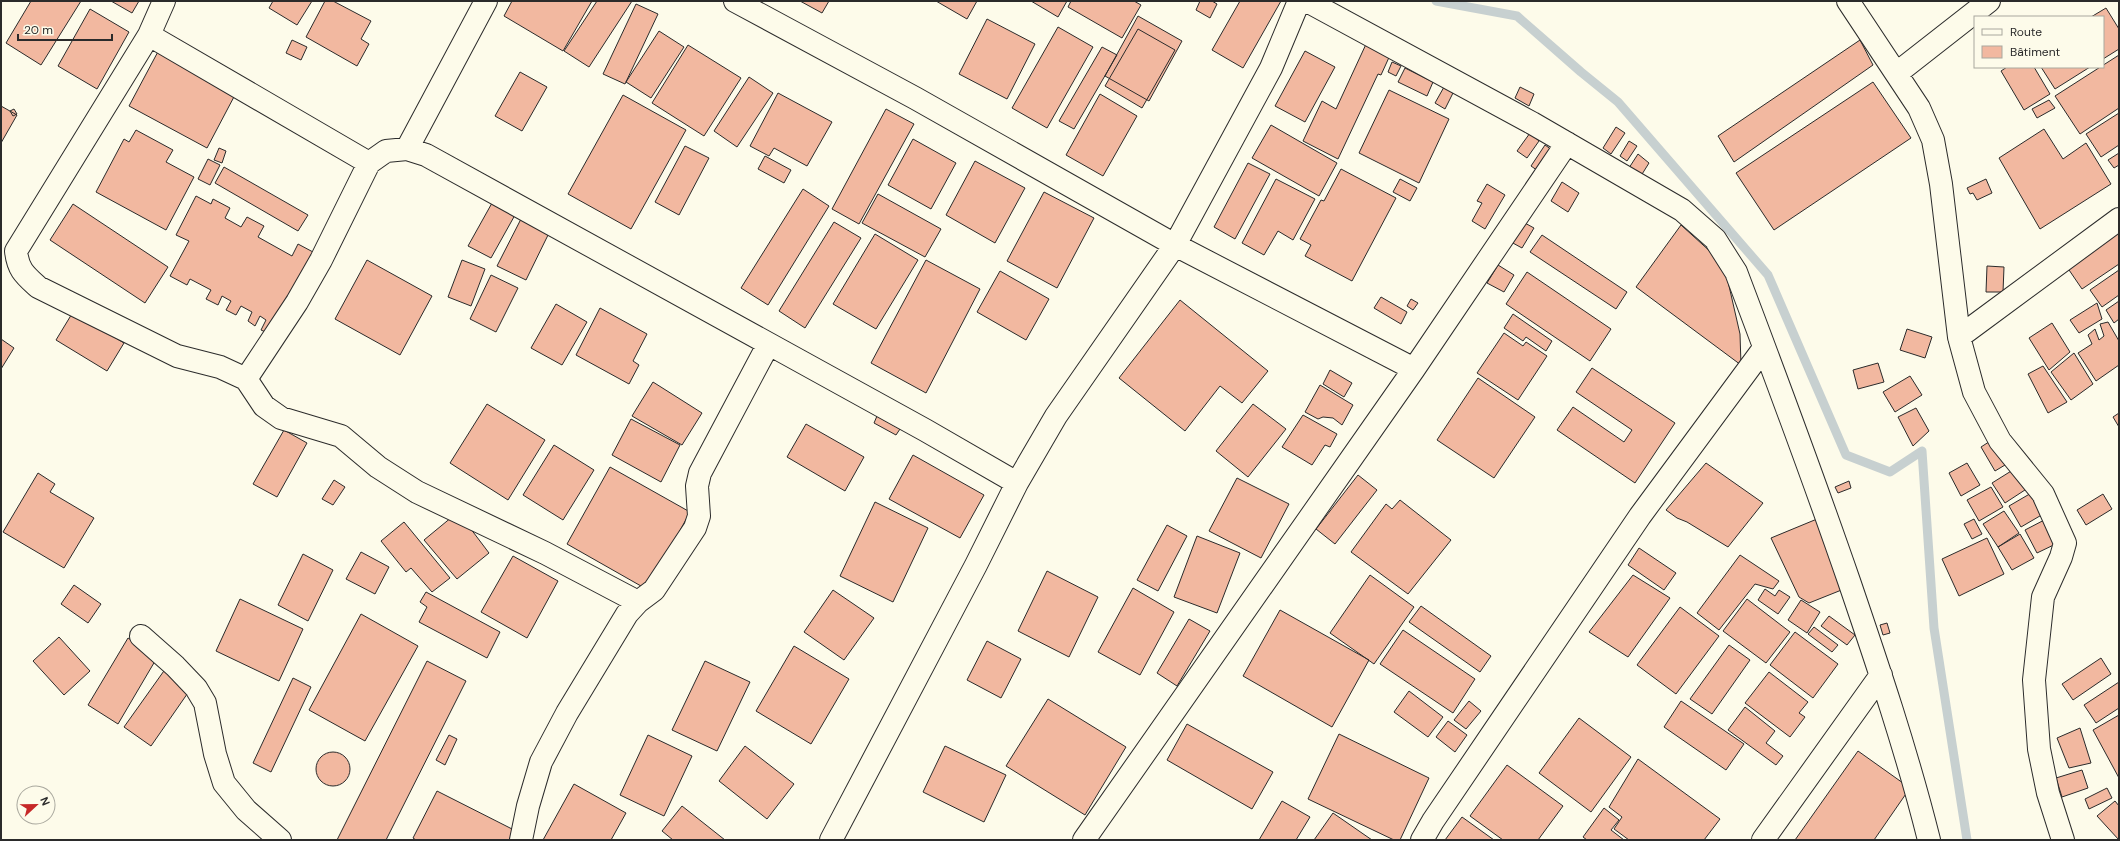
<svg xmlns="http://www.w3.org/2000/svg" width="2120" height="841" viewBox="0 0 2120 841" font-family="'DM Sans',sans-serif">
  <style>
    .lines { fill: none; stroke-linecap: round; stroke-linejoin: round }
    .stream { stroke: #c7d0d0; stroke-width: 9 }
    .building { fill: #f2b8a0; stroke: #2b2b2b }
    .minor-casing { stroke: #2b2b2b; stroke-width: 24 }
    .minor { stroke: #fdfbea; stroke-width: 22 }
  </style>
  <rect width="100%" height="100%" fill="#fdfbea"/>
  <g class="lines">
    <path class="stream" d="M 1436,1 L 1517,16 L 1581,72 L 1618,102 L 1768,275 L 1846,455 L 1890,472 L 1922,451 L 1934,628 L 1967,840"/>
  </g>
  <path class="building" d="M 31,1 L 81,1 L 41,65 L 6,43 Z
    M 111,1 L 139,1 L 132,13 Z
    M 273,1 L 312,1 L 297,25 L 269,8 Z
    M 325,1 L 333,1 L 371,21 L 361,39 L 369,44 L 357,66 L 306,37 Z
    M 512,1 L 592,1 L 563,51 L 504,16 Z
    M 597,1 L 632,1 L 589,67 L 564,51 Z
    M 800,1 L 829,1 L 822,13 Z
    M 936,1 L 977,1 L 967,19 Z
    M 1031,1 L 1067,1 L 1058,17 Z
    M 1071,1 L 1134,1 L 1141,5 L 1122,38 L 1068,7 Z
    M 1200,1 L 1212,1 L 1217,4 L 1210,18 L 1196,10 Z
    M 1240,1 L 1281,1 L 1243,68 L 1212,50 Z
    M 636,4 L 658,14 L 625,84 L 603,74 Z
    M 2106,8 L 2119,29 L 2119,49 L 2103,59 L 2103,17 L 2091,17 Z
    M 90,9 L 129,32 L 97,89 L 58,66 Z
    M 1138,16 L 1182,41 L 1149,101 L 1105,76 Z
    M 987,19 L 1035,44 L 1007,99 L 959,74 Z
    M 1058,27 L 1093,47 L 1047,128 L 1012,108 Z
    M 1138,29 L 1175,50 L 1142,108 L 1105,86 Z
    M 659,31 L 684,47 L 651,98 L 626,82 Z
    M 292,40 L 307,47 L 301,60 L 286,53 Z
    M 1860,40 L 1873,65 L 1734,162 L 1718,136 Z
    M 1367,42 L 1391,53 L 1381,75 L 1378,74 L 1338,159 L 1303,141 L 1322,101 L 1336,109 Z
    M 688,45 L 741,78 L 704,136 L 652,103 Z
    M 161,46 L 236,93 L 207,148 L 129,106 Z
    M 1102,47 L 1117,55 L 1074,129 L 1059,121 Z
    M 1305,51 L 1335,67 L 1305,122 L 1275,106 Z
    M 2119,55 L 2119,108 L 2080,134 L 2055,96 Z
    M 1392,62 L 1401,66 L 1396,76 L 1388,72 Z
    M 2007,67 L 2034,67 L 2050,94 L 2024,110 L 2001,71 Z
    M 2041,67 L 2090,67 L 2055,89 Z
    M 1405,68 L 1433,82 L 1427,96 L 1398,82 Z
    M 520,72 L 547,87 L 522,131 L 495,116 Z
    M 749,77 L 773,93 L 737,147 L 714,131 Z
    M 1873,82 L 1911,138 L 1774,230 L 1736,173 Z
    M 1444,87 L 1453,93 L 1445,109 L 1435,103 Z
    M 1520,87 L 1534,94 L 1529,106 L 1515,98 Z
    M 1389,90 L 1449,119 L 1419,183 L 1359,153 Z
    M 778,93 L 832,122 L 807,166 L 774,148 L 769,156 L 750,146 Z
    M 1100,94 L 1137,116 L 1103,176 L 1066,155 Z
    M 623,95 L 686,130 L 631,229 L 568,194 Z
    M 2049,100 L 2055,108 L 2037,118 L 2032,109 Z
    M 1,106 L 17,115 L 1,143 Z
    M 14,109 L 17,114 L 13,116 L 10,111 Z
    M 886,109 L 914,124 L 859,224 L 832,209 Z
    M 2119,113 L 2119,145 L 2101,157 L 2086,134 Z
    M 1271,125 L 1337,163 L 1319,196 L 1252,158 Z
    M 1616,127 L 1625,133 L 1611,154 L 1603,148 Z
    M 2044,129 L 2063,159 L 2086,143 L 2111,184 L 2040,229 L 1999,158 Z
    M 136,130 L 173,150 L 166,162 L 194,177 L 166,230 L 96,192 L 124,139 L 129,142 Z
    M 1530,133 L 1539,141 L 1527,158 L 1517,151 Z
    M 913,139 L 956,163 L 931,209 L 888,185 Z
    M 1629,141 L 1637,146 L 1627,161 L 1620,156 Z
    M 1545,145 L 1555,152 L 1541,173 L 1531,166 Z
    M 685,146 L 709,158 L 679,215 L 655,202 Z
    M 219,148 L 226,151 L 222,163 L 214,160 Z
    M 2119,153 L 2119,165 L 2114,168 L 2108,160 Z
    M 1638,154 L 1649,163 L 1639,179 L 1627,171 Z
    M 765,156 L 791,170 L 784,183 L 758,169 Z
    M 208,159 L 220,165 L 210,185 L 198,179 Z
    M 975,161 L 1025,188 L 995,243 L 946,215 Z
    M 1248,163 L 1270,174 L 1235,239 L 1214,227 Z
    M 224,167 L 308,215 L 298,231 L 215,183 Z
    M 1341,169 L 1396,198 L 1352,281 L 1305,256 L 1311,245 L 1300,239 L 1321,200 L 1324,201 Z
    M 1276,179 L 1315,199 L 1293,240 L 1278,231 L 1264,255 L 1242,243 Z
    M 1400,179 L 1417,188 L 1410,201 L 1393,192 Z
    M 1986,179 L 1992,193 L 1977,200 L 1973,193 L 1970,194 L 1967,188 Z
    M 1562,182 L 1579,193 L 1568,212 L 1551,201 Z
    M 1487,184 L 1505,195 L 1485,229 L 1472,221 L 1482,203 L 1477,201 Z
    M 803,189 L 829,206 L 768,305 L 741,288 Z
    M 1044,192 L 1094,218 L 1057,288 L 1007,261 Z
    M 878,194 L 941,229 L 925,257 L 862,223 Z
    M 196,196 L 211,204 L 213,199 L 230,208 L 225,218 L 241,227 L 247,217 L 264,226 L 258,237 L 292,256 L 298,244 L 313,252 L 270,334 L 261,330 L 266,320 L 260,316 L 255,326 L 248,321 L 252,312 L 241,306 L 236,315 L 226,310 L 231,301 L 222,296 L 218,305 L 206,299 L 211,290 L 190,279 L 187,285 L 170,276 L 189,241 L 176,235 Z
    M 492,203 L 515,215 L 491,258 L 468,246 Z
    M 73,204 L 168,267 L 145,303 L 50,240 Z
    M 522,217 L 550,231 L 526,280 L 497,266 Z
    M 834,222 L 861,238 L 805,328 L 779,311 Z
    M 1523,222 L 1534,228 L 1522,248 L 1511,242 Z
    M 1681,225 L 1724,264 L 1740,334 L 1741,365 L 1636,287 Z
    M 2119,232 L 2119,264 L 2082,289 L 2067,267 Z
    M 875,234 L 918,260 L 876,329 L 833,304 Z
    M 1542,235 L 1627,292 L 1616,309 L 1530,252 Z
    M 367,260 L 432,296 L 400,355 L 335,319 Z
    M 462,260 L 485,269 L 471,306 L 448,297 Z
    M 926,260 L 980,289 L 926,393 L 871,363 Z
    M 1498,265 L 1514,275 L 1504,292 L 1487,283 Z
    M 1987,266 L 2004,267 L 2003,292 L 1986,292 Z
    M 2119,270 L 2119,295 L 2102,307 L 2090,290 Z
    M 1000,271 L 1049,299 L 1026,340 L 977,312 Z
    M 1527,272 L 1611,329 L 1590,361 L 1506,304 Z
    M 491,275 L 518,288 L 496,332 L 470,319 Z
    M 1381,297 L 1407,312 L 1401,324 L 1374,308 Z
    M 1411,299 L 1418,303 L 1413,310 L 1407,306 Z
    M 1180,300 L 1268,371 L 1242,403 L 1220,386 L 1185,431 L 1119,378 Z
    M 2119,301 L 2119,319 L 2114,323 L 2106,310 Z
    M 2097,303 L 2102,319 L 2079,333 L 2070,320 Z
    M 556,304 L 587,322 L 562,365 L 531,348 Z
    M 600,308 L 647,334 L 633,361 L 639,365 L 629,384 L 576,355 Z
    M 73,312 L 124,343 L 107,371 L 56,340 Z
    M 1513,314 L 1552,341 L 1546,351 L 1526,337 L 1523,341 L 1504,328 Z
    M 2108,322 L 2119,341 L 2119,365 L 2096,381 L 2078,353 L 2092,344 L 2088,335 L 2095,329 L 2099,340 L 2104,336 L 2100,324 Z
    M 2052,323 L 2070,352 L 2049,370 L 2029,338 Z
    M 1907,329 L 1932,337 L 1925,358 L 1900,350 Z
    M 1504,333 L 1523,346 L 1526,342 L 1547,356 L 1518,400 L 1477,373 Z
    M 1,339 L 14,348 L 1,369 Z
    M 2074,353 L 2093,384 L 2071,400 L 2051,372 Z
    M 1878,363 L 1884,382 L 1858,389 L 1853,370 Z
    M 2043,366 L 2067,402 L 2048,413 L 2028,374 Z
    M 1592,368 L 1675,423 L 1635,483 L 1557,430 L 1573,407 L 1624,442 L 1632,430 L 1576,392 Z
    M 1330,370 L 1352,383 L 1344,397 L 1323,384 Z
    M 1910,376 L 1922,395 L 1895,412 L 1883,392 Z
    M 1478,378 L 1535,417 L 1494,478 L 1437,440 Z
    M 653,382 L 702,413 L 682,445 L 632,416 Z
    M 1320,385 L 1353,405 L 1342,425 L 1333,418 L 1323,417 L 1318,419 L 1305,412 Z
    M 487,404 L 545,440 L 508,500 L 450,463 Z
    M 1253,404 L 1286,429 L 1248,477 L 1216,451 Z
    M 1916,408 L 1929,431 L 1913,446 L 1898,417 Z
    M 2119,413 L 2119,427 L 2113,417 Z
    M 1303,415 L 1337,434 L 1330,447 L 1325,445 L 1312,465 L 1282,447 Z
    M 877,416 L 900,429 L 896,435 L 874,423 Z
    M 631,419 L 680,445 L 661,482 L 612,455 Z
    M 806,424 L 864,457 L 845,491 L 787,457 Z
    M 284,430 L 307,443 L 277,497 L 253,484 Z
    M 1995,438 L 2010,462 L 1995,471 L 1981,447 Z
    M 554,445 L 594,470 L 563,520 L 523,495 Z
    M 913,455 L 984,495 L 960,538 L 889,499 Z
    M 1706,463 L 1763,503 L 1728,547 L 1687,522 L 1677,518 L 1666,510 Z
    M 1967,463 L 1980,485 L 1961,496 L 1949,473 Z
    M 610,467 L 690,512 L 648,590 L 567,544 Z
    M 2016,468 L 2028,488 L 2005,503 L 1992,483 Z
    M 38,473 L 55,484 L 50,492 L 94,518 L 64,568 L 3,532 Z
    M 1358,475 L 1377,490 L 1335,544 L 1316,529 Z
    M 1237,478 L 1289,504 L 1261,558 L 1209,531 Z
    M 334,480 L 345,487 L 333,505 L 322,499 Z
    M 1849,481 L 1851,488 L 1838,493 L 1835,487 Z
    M 1991,487 L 2003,507 L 1979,521 L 1967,500 Z
    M 2033,492 L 2045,513 L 2021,527 L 2009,506 Z
    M 2103,494 L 2112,509 L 2086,525 L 2077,510 Z
    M 1400,500 L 1451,540 L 1408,594 L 1351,552 L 1386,504 L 1392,509 Z
    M 875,502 L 928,528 L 893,602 L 840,576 Z
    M 2004,511 L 2019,533 L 1998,547 L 1983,524 Z
    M 458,512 L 489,553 L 457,579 L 424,540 Z
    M 2052,516 L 2064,540 L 2037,553 L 2025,530 Z
    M 1817,519 L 1844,589 L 1809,603 L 1799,597 L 1771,538 Z
    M 1974,519 L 1982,534 L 1972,539 L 1964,524 Z
    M 404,522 L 450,578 L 432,592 L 411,568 L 406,572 L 381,541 Z
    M 1167,525 L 1187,536 L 1158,591 L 1137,580 Z
    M 2020,534 L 2034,558 L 2012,570 L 1998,547 Z
    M 1197,536 L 1240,553 L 1217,613 L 1174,597 Z
    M 1987,538 L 2004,574 L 1959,596 L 1942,559 Z
    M 1639,548 L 1676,573 L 1664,590 L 1628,565 Z
    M 361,552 L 389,567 L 375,594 L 346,579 Z
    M 303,554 L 333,570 L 308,621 L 278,605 Z
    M 1740,555 L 1779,581 L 1773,589 L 1755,584 L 1719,630 L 1697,613 Z
    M 513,556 L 558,581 L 527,638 L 481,612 Z
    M 1047,571 L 1098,597 L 1069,657 L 1018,631 Z
    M 1370,575 L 1414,607 L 1374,664 L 1330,633 Z
    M 1633,575 L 1670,598 L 1628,657 L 1589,632 Z
    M 74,585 L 101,604 L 88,623 L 61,604 Z
    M 1133,588 L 1174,612 L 1140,675 L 1098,652 Z
    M 1765,589 L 1775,596 L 1779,590 L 1790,597 L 1778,614 L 1758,600 Z
    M 833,590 L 874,618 L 844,660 L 804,632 Z
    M 426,592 L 500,632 L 487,658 L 419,622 L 427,607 L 420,602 Z
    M 240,599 L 303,629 L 279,681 L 216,651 Z
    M 1747,599 L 1790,632 L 1766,663 L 1723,631 Z
    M 1801,600 L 1820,612 L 1807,633 L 1788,620 Z
    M 1421,606 L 1491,656 L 1480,672 L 1409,622 Z
    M 1680,607 L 1719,636 L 1676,694 L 1637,665 Z
    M 1280,610 L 1369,660 L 1332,727 L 1243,676 Z
    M 361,614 L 418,646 L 365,741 L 309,710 Z
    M 1829,616 L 1855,635 L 1847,645 L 1821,626 Z
    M 1189,619 L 1210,631 L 1177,686 L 1157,673 Z
    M 1887,623 L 1890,633 L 1883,635 L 1880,625 Z
    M 1814,627 L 1838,645 L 1832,652 L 1808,634 Z
    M 1403,630 L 1475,679 L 1453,713 L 1380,664 Z
    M 1795,632 L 1838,664 L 1813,698 L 1770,665 Z
    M 59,637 L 90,671 L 64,695 L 33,661 Z
    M 128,638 L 158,656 L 118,724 L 88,705 Z
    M 987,641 L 1021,659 L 1001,698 L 967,680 Z
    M 1729,645 L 1750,660 L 1712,714 L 1690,699 Z
    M 794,646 L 849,679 L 811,744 L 756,711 Z
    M 2101,658 L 2111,674 L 2073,700 L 2062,684 Z
    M 427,661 L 466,681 L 386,840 L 337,840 Z
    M 705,661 L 750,682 L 717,751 L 672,730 Z
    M 166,668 L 192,687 L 151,746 L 124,727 Z
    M 1769,672 L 1808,702 L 1799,713 L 1805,717 L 1790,737 L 1745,703 Z
    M 293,678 L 311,687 L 271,772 L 253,763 Z
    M 2119,682 L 2119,708 L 2096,723 L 2084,705 Z
    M 1409,691 L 1443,717 L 1428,737 L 1394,712 Z
    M 1048,699 L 1126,747 L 1085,815 L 1006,766 Z
    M 1469,701 L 1481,711 L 1466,729 L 1454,720 Z
    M 1681,701 L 1744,744 L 1726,770 L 1664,727 Z
    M 1745,707 L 1775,731 L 1766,743 L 1783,756 L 1776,765 L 1728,730 Z
    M 2119,715 L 2119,778 L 2093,730 Z
    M 1579,718 L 1631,757 L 1591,812 L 1539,773 Z
    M 1448,721 L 1467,735 L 1455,752 L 1436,737 Z
    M 1187,724 L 1273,772 L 1252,809 L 1167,760 Z
    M 2080,728 L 2091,763 L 2069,768 L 2057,738 Z
    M 1339,734 L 1429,778 L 1400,840 L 1394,840 L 1308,799 Z
    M 449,735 L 457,739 L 445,765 L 436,760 Z
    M 648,735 L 692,756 L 664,816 L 620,795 Z
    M 745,746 L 794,784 L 767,819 L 719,781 Z
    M 945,746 L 1006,775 L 984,822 L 923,792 Z
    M 1858,751 L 1910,788 L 1874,840 L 1795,840 Z
    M316 769a17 17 0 1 1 34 0a17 17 0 1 1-34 0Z
    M 1638,759 L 1720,819 L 1704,840 L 1629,840 L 1614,829 L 1622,817 L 1609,807 Z
    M 1507,765 L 1563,806 L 1538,840 L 1503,840 L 1470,816 Z
    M 2082,770 L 2088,788 L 2062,797 L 2056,778 Z
    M 574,784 L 626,813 L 611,840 L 543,840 Z
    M 2107,788 L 2112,798 L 2089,809 L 2085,799 Z
    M 437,791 L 514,830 L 509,840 L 416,840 L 413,838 Z
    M 1282,801 L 1310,817 L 1296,840 L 1259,840 Z
    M 2115,801 L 2119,806 L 2119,840 L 2097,816 Z
    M 682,806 L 725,840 L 673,840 L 662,831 Z
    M 1604,808 L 1619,820 L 1611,830 L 1624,840 L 1587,840 L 1583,837 Z
    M 1333,813 L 1372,840 L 1314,840 Z
    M 1462,817 L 1494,840 L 1445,840 Z"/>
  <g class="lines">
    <defs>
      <path id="minor" d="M 164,1 L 149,35 L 16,251 C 18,270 25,275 38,287 L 177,356 L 220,367 L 246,379 L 264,406 L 281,418 L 341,436 L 378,467 L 417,492 L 545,553 L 638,602
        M 735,1 L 915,98 L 1175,245 L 1414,369
        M 1307,1 L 1532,123 L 1682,210 L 1715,239 L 1736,272 C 1775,375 1813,477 1849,581 C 1878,666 1907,752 1929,840
        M 1848,1 L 1919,108 L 1933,140 L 1941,184 L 1959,337 L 1974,392 L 2000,441 L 2043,494 L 2065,543 L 2061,557 L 2043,597 L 2034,680 L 2039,749 L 2048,793 L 2063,840
        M 149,35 L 369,163
        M 1897,73 L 1989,1
        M 407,149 L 486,1
        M 1959,337 L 2119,219
        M 246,379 L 297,302 L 321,260 L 369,163 L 386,151 L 407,149 L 426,155 L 925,430 L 1017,483
        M 141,636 L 175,666 L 196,688 L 205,703 L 215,754 L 224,783 L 246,810 L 280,840
        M 521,840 L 528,806 L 541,762 L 567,713 L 627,614 L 638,602 L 654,590 L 695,528 L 699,516 L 697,486 L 700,473 L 768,345
        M 831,840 L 976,565 L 1017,483 L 1056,416 L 1175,245 L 1271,68 L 1299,1
        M 1084,840 L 1414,369 L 1567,143
        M 1422,840 L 1433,821 L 1640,516 L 1764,348
        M 1763,840 L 1881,675"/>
    </defs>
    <use href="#minor" class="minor-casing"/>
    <use href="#minor" class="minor"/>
  </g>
  <rect width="2120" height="841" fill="none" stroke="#2b2b2b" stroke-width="4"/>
  <rect x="1974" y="16" width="130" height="52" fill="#fdfbea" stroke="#a9a89e"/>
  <rect x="1982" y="29" width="20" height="6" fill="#fdfbea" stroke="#a9a89e"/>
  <text x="2010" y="36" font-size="12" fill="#2b2b2b">Route</text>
  <rect x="1982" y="46" width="20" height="12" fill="#f2b8a0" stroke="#a9a89e"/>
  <text x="2010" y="56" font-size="12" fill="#2b2b2b">Bâtiment</text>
  <g transform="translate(36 805) rotate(68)"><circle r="19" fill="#fdfbea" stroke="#a9a89e"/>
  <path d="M0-3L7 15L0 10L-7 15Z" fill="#c62828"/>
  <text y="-6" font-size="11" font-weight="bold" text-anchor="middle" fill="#2b2b2b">N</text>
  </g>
  <path d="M18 34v6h94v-6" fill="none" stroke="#2b2b2b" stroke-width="2"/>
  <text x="24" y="34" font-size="12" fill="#2b2b2b" stroke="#fdfbea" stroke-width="3" paint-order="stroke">20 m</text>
</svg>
